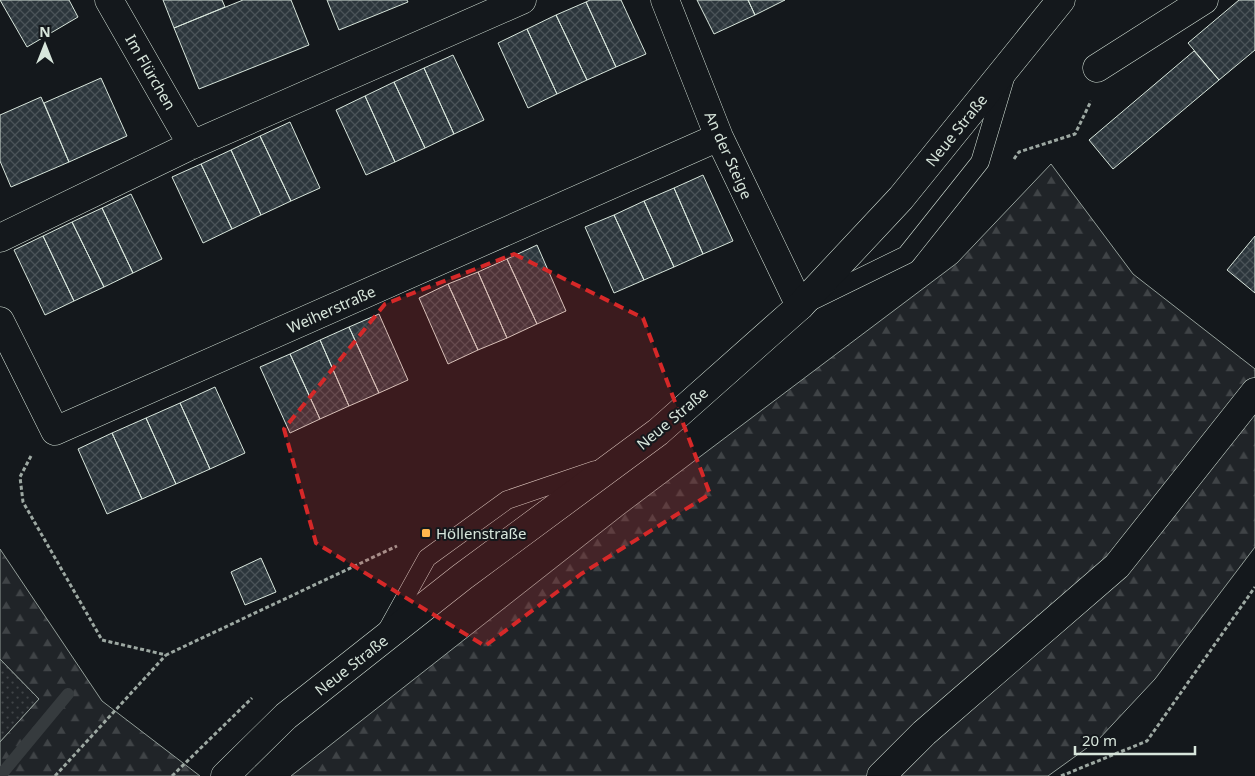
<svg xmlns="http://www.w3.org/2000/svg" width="1255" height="776" viewBox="0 0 1255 776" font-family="'Noto Sans',sans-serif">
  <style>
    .grass { fill: url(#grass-dots); stroke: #939e99 }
    .forest { fill: url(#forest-firs); stroke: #939e99 }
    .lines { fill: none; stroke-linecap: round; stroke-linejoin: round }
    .stream { stroke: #363b3e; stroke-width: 12 }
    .building { fill: url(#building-cross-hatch); stroke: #d8e6dc }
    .lane-casing { stroke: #d8e6dc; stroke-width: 19 }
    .street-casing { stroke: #d8e6dc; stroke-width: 29 }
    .secondary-casing { stroke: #d8e6dc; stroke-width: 29 }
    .path { stroke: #9da8a2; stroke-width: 3; stroke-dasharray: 4 2.5; stroke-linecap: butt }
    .lane { stroke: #14181c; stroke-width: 18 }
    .street { stroke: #14181c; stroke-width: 28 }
    .secondary { stroke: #14181c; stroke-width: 28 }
    .marked { fill: #d62828; fill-opacity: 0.2; stroke: #d62828; stroke-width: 4; stroke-dasharray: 10 6; stroke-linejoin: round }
    .poi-dot { fill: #ffb74d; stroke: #14181c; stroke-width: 2 }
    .labels { text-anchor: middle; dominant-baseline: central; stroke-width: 4; stroke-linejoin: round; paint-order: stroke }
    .street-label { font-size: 15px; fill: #d8e6dc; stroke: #14181c }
    .poi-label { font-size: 15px; fill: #d8e6dc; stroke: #14181c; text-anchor: start }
  </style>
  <defs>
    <pattern id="grass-dots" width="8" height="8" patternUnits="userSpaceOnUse" patternTransform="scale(1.25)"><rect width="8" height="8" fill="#202428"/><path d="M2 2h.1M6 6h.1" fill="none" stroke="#404447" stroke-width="1.8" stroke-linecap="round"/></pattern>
    <pattern id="forest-firs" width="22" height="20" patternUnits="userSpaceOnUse" patternTransform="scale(1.25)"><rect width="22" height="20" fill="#202428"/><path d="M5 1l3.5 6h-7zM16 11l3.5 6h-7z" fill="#404447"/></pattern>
    <pattern id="building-cross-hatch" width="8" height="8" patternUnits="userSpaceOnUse" patternTransform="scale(1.25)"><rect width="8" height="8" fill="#2c363c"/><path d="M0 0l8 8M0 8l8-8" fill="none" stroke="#4a5358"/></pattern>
  </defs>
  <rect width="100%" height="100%" fill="#14181c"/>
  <path class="grass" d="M 0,659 L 39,699 L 0,742 Z"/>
  <path class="forest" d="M 1051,164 L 1133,274 L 1255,369 L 1255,547 L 1155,679 L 1098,740 L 1048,776 L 291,776 L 624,514 L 957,263 Z
    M 0,549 L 102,701 L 200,776 L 0,776 L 0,742 L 39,699 L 0,659 Z"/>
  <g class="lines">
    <path class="stream" d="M 0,776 L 68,694"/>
  </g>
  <path class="building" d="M 0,0 L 69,0 L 78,17 L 27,47 Z
    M 163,0 L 222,0 L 225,7 L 174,28 Z
    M 243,0 L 291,0 L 309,45 L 199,89 L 174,28 Z
    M 327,0 L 407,0 L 408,2 L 339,30 Z
    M 590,0 L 621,0 L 646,54 L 616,67 L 586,2 Z
    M 697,0 L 748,0 L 755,15 L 714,34 Z
    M 748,0 L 785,0 L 755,15 Z
    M 1239,0 L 1255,0 L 1255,50 L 1219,80 L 1188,43 Z
    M 586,2 L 616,67 L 587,80 L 556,15 Z
    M 556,15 L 587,80 L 557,94 L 527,29 Z
    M 527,29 L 557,94 L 528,108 L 498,43 Z
    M 1194,51 L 1219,80 L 1113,169 L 1089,140 Z
    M 453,55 L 484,120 L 454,134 L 424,68 Z
    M 424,68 L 454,134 L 425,148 L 394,82 Z
    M 101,78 L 127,136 L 69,162 L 44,103 Z
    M 394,82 L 425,148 L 395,162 L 365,96 Z
    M 365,96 L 395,162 L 366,175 L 336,110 Z
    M 41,97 L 69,162 L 11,187 L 0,161 L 0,115 Z
    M 290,122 L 320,188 L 291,201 L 260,136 Z
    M 260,136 L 291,201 L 261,215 L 231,150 Z
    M 231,150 L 261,215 L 232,229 L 201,164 Z
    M 201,164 L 232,229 L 203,243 L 172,177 Z
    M 703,175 L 733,241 L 703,254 L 674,188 Z
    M 674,188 L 703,254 L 674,267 L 644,201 Z
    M 131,194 L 162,259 L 133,273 L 102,208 Z
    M 644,201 L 674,267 L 644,280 L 614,215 Z
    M 102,208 L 133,273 L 104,287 L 72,222 Z
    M 614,215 L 644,280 L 614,293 L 585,227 Z
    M 72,222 L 104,287 L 74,301 L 43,236 Z
    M 43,236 L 74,301 L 45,315 L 14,250 Z
    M 1255,236 L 1255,293 L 1227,270 Z
    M 537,245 L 566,311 L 537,324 L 507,259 Z
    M 507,259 L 537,324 L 507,338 L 478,272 Z
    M 478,272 L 507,338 L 478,350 L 448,284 Z
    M 448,284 L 478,350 L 448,364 L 419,298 Z
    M 379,314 L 408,380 L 379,393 L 349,327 Z
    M 349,327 L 379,393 L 349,406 L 320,340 Z
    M 320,340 L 349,406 L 320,419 L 290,354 Z
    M 290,354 L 320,419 L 290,433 L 260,367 Z
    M 215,387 L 245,453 L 210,469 L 180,403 Z
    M 180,403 L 210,469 L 176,484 L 146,418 Z
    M 146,418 L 176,484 L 142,499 L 112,433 Z
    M 112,433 L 142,499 L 107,514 L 78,449 Z
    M 261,558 L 276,592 L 245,605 L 231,572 Z"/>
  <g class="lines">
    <defs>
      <path id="lane" d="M 812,301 L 906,255 L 980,162 L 1006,75
        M 387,630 L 427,558 L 507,500 L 595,470"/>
      <path id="street" d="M 109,0 L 192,145
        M 665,0 L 719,137 L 800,306
        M 1097,68 L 1204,0
        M 0,238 L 192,145 L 522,0
        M 0,321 L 55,431 L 719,137
        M 881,776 L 924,733 L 1117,566 L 1255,392"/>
      <path id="secondary" d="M 225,776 L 286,716 L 462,577 L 658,432 L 800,306 L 901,198 L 1061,0"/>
    </defs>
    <use href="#lane" class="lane-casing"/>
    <use href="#street" class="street-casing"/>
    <use href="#secondary" class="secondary-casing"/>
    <path class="path" d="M 1014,159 L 1019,152 L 1075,134 L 1091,101
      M 31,456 L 20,477 L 23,502 L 102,640 L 166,655 L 397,546
      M 55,776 L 166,655
      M 172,776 L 252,698
      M 1061,776 L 1147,741 L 1255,587"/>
    <use href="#lane" class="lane"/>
    <use href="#street" class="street"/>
    <use href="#secondary" class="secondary"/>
  </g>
  <path class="marked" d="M 514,254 L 643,318 L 710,494 L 581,574 L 485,646 L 316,543 L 284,429 L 385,304 Z"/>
  <rect class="poi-dot" x="421" y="528" width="10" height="10" rx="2.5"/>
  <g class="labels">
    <g class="street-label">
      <text transform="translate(151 72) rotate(60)">Im Flürchen</text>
      <text transform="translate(956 130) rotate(-51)">Neue Straße</text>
      <text transform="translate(729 155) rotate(66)">An der Steige</text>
      <text transform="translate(331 309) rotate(-24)">Weiherstraße</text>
      <text transform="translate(672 418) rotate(-40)">Neue Straße</text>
      <text transform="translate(351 665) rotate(-38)">Neue Straße</text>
    </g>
    <g class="poi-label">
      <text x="436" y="533">Höllenstraße</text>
    </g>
  </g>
  <g transform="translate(45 45)" stroke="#14181c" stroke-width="4" paint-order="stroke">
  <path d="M0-4L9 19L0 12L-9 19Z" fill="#d8e6dc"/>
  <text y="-8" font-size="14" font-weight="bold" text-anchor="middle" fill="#d8e6dc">N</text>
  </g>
  <path d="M1075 746v8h120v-8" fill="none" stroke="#d8e6dc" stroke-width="2.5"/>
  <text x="1082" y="746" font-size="15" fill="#d8e6dc" stroke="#14181c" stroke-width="4" paint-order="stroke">20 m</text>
</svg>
